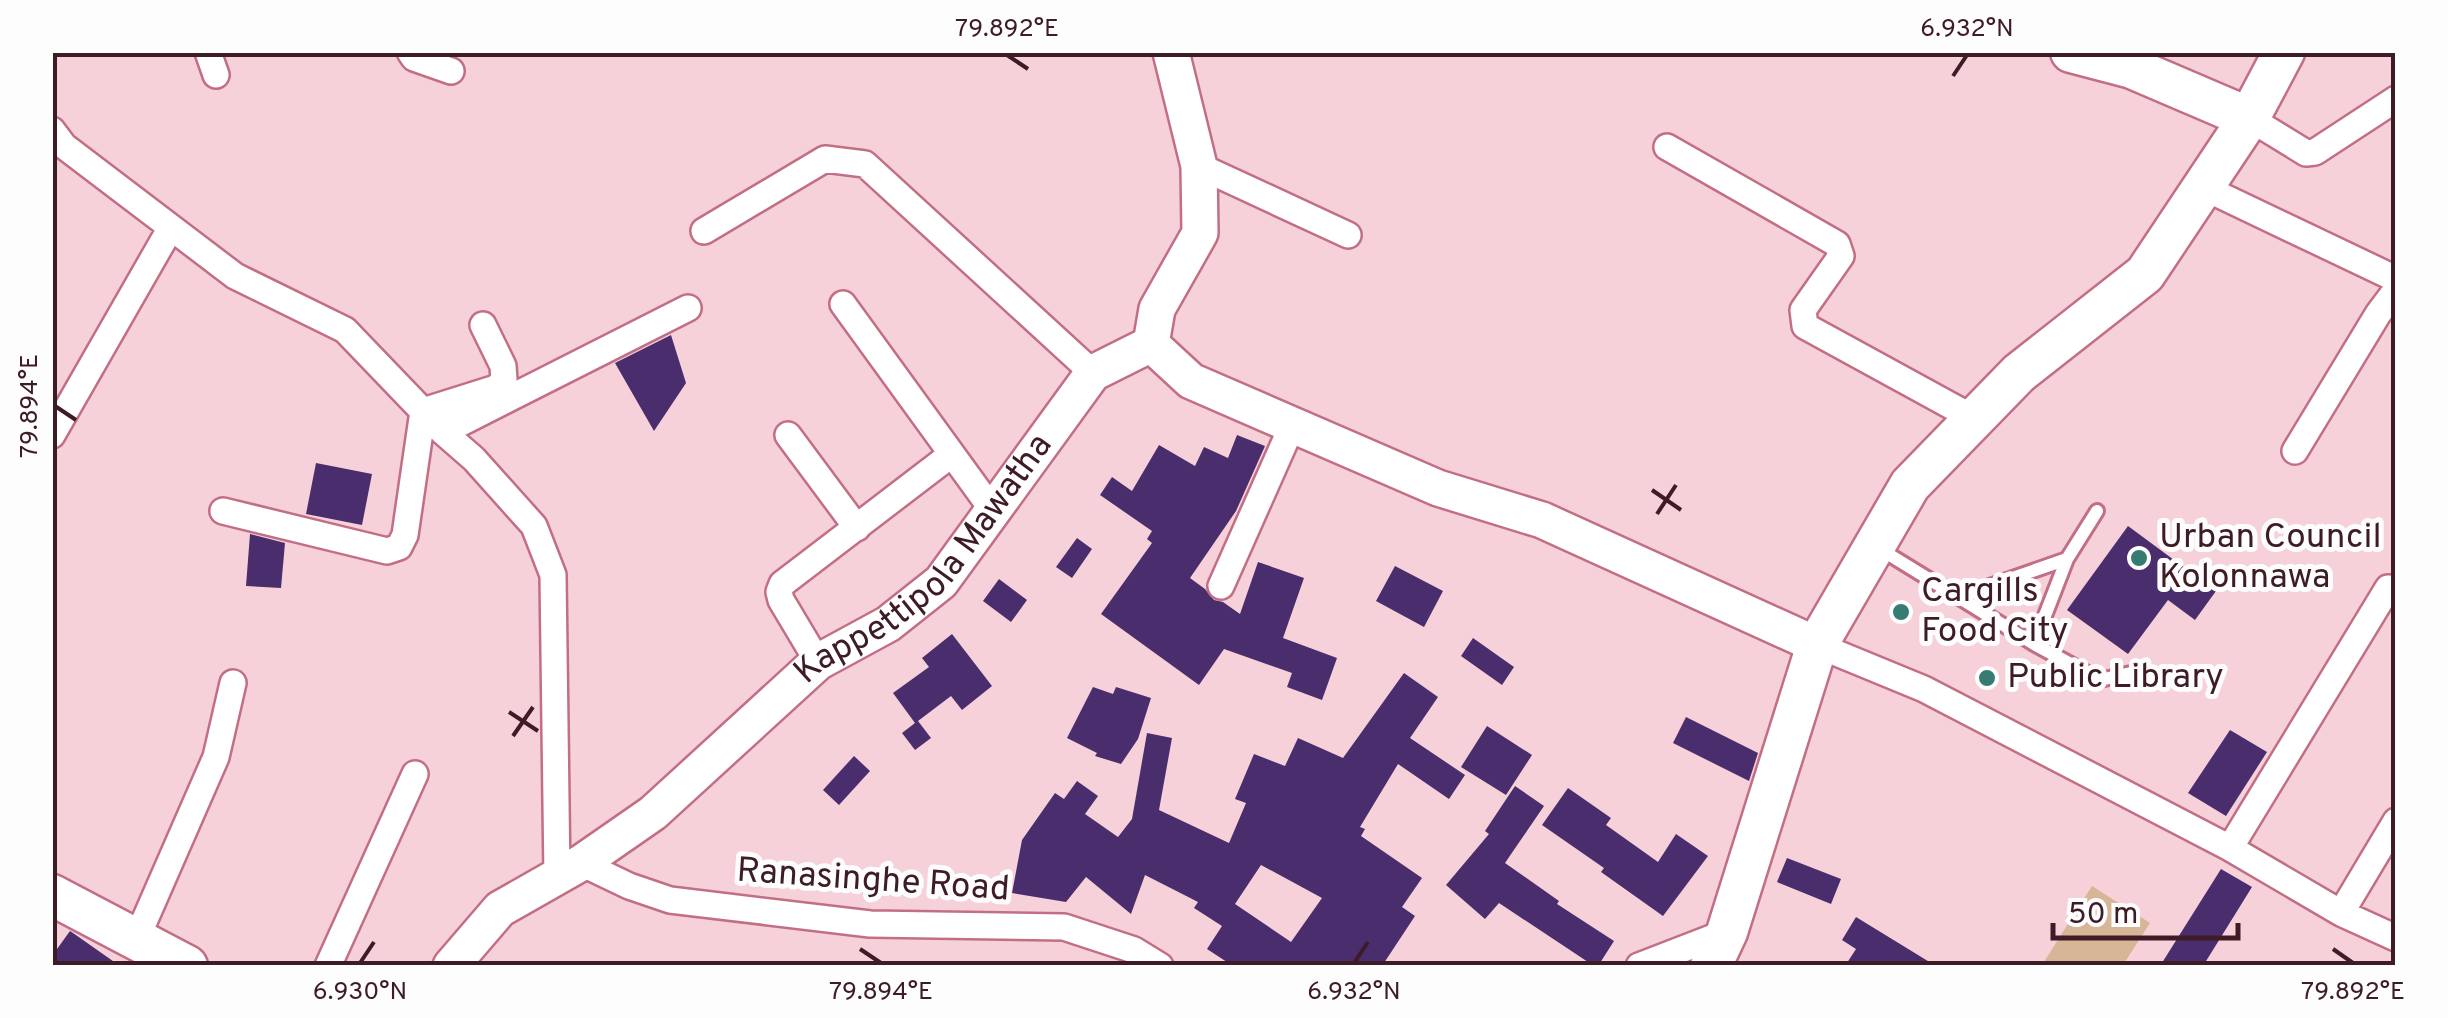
<svg xmlns="http://www.w3.org/2000/svg" width="2448" height="1018" viewBox="0 0 2448 1018" font-family="Overpass,sans-serif">
  <style>
    .pitch { fill: #d7b597 }
    .building { fill: #4a2d6d; fill-rule: evenodd }
    .lines { fill: none; stroke-linecap: round; stroke-linejoin: round }
    .lane-casing { stroke: #c26f86; stroke-width: 18 }
    .street-casing { stroke: #c26f86; stroke-width: 30 }
    .secondary-casing { stroke: #c26f86; stroke-width: 40 }
    .primary-casing { stroke: #c26f86; stroke-width: 45 }
    .lane { stroke: #fff; stroke-width: 12 }
    .street { stroke: #fff; stroke-width: 25 }
    .secondary { stroke: #fff; stroke-width: 35 }
    .primary { stroke: #fff; stroke-width: 40 }
    .ticks { fill: none; stroke: #3e1c26; stroke-width: 4 }
    .poi-dot { fill: #377c72; stroke: #fdfdfd; stroke-width: 4 }
    .labels { text-anchor: middle; dominant-baseline: central; stroke-width: 10; stroke-linejoin: round; paint-order: stroke }
    .poi-label { font-size: 35px; fill: #3e1c26; stroke: #fdfdfd; text-anchor: start }
    .street-label { font-size: 35px; fill: #3e1c26; stroke: #fdfdfd }
    .neatline { fill: none; stroke: #3e1c26; stroke-width: 4 }
    .ticks-label { font-size: 25px; text-anchor: middle; fill: #3e1c26 }
  </style>
  <rect width="100%" height="100%" fill="#f6d1d9"/>
  <path class="pitch" d="M 2092,886 L 2150,923 L 2123,965 L 2042,965 Z"/>
  <path class="building" d="M 671,335 L 686,383 L 654,431 L 615,363 Z
    M 1237,435 L 1265,446 L 1236,511 L 1190,578 L 1205,589 L 1214,600 L 1223,602 L 1240,614 L 1258,562 L 1304,578 L 1283,638 L 1337,658 L 1322,700 L 1287,687 L 1292,673 L 1224,649 L 1199,685 L 1101,614 L 1152,543 L 1147,539 L 1152,531 L 1100,495 L 1112,477 L 1132,491 L 1159,445 L 1195,466 L 1204,447 L 1228,458 Z
    M 316,463 L 372,474 L 362,525 L 306,514 Z
    M 2128,526 L 2216,591 L 2195,620 L 2168,600 L 2128,654 L 2067,610 Z
    M 250,534 L 285,543 L 281,588 L 246,586 Z
    M 1077,538 L 1092,549 L 1072,578 L 1056,567 Z
    M 1395,566 L 1443,591 L 1424,627 L 1376,601 Z
    M 999,579 L 1027,600 L 1011,622 L 983,601 Z
    M 952,634 L 992,686 L 962,710 L 951,696 L 918,721 L 931,738 L 915,750 L 902,733 L 915,723 L 893,693 L 929,667 L 922,658 Z
    M 1473,638 L 1514,667 L 1502,685 L 1461,656 Z
    M 1404,673 L 1438,697 L 1410,738 L 1465,775 L 1449,799 L 1398,764 L 1360,827 L 1365,829 L 1361,836 L 1422,878 L 1402,907 L 1415,916 L 1382,966 L 1233,966 L 1207,949 L 1222,926 L 1194,908 L 1198,902 L 1145,875 L 1131,914 L 1086,877 L 1066,902 L 1012,893 L 1022,840 L 1055,793 L 1064,799 L 1077,781 L 1098,796 L 1085,814 L 1118,837 L 1132,819 L 1147,733 L 1172,738 L 1159,810 L 1229,843 L 1246,803 L 1235,799 L 1254,754 L 1285,766 L 1298,738 L 1343,758 ZM 1261,865 L 1322,898 L 1291,942 L 1235,904 Z
    M 1093,687 L 1113,694 L 1116,687 L 1151,698 L 1138,739 L 1121,764 L 1095,756 L 1097,753 L 1067,738 Z
    M 1686,717 L 1758,753 L 1749,781 L 1673,743 Z
    M 1487,726 L 1532,755 L 1506,795 L 1461,767 Z
    M 2230,730 L 2267,752 L 2226,816 L 2188,793 Z
    M 854,756 L 870,771 L 839,805 L 823,790 Z
    M 1515,786 L 1544,806 L 1505,863 L 1559,901 L 1557,904 L 1614,941 L 1598,966 L 1594,966 L 1499,903 L 1485,919 L 1446,885 L 1489,834 L 1485,831 Z
    M 1568,788 L 1611,818 L 1606,825 L 1658,862 L 1676,834 L 1708,856 L 1663,916 L 1601,872 L 1604,868 L 1542,825 Z
    M 1787,858 L 1841,879 L 1831,904 L 1777,882 Z
    M 2221,869 L 2252,887 L 2203,966 L 2160,966 Z
    M 1856,917 L 1936,966 L 1845,966 L 1856,949 L 1842,940 Z
    M 70,931 L 73,933 L 120,966 L 52,966 L 52,956 Z"/>
  <g class="lines">
    <defs>
      <path id="lane" d="M 1880,549 L 1958,597 L 2067,559 L 2097,511
        M 1958,597 L 2034,644 L 2100,680 L 2135,672
        M 2034,644 L 2067,559"/>
      <path id="street" d="M 208,52 L 216,75
        M 410,52 L 414,58 L 451,71
        M 2249,118 L 2306,153 L 2315,152 L 2396,99
        M 52,130 L 64,146 L 235,276 L 345,330 L 443,432 L 474,459 L 534,526 L 553,575 L 557,878
        M 1667,147 L 1837,244 L 1841,256 L 1803,310 L 1805,326 L 1975,419
        M 1199,166 L 1348,235
        M 2205,188 L 2396,279
        M 704,231 L 825,159 L 865,164 L 1093,373
        M 843,304 L 994,512
        M 443,432 L 688,308
        M 52,435 L 170,229
        M 788,435 L 857,528
        M 2295,451 L 2378,314 L 2396,290
        M 223,511 L 387,551 L 399,547 L 405,535 L 423,411 L 496,388 L 504,380 L 503,366 L 483,325
        M 1221,586 L 1292,426
        M 1817,645 L 1924,689 L 2230,848 L 2341,913 L 2396,938
        M 818,662 L 781,600 L 779,592 L 782,584 L 952,454
        M 2230,848 L 2388,588 L 2396,589
        M 581,863 L 629,886 L 670,900 L 870,924 L 1064,927 L 1134,950 L 1160,966
        M 2341,913 L 2396,821
        M 136,940 L 216,757 L 233,683
        M 328,966 L 415,774
        M 1639,966 L 1727,932"/>
      <g id="secondary">
        <path d="M 1151,344 L 1191,381 L 1438,488 L 1542,520 L 1817,645"/>
        <path id="s1" d="M 451,966 L 500,909 L 581,863 L 653,813 L 818,662 L 888,624 L 941,582 L 1093,373 L 1151,344 L 1157,309 L 1200,233 L 1199,166 L 1171,52"/>
      </g>
      <path id="primary" d="M 2071,52 L 2132,68 L 2249,118
        M 52,895 L 187,966
        M 1711,966 L 1727,932 L 1817,645 L 1910,485 L 2019,373 L 2145,274 L 2249,118 L 2284,52"/>
    </defs>
    <use href="#lane" class="lane-casing"/>
    <use href="#street" class="street-casing"/>
    <use href="#secondary" class="secondary-casing"/>
    <use href="#primary" class="primary-casing"/>
    <use href="#lane" class="lane"/>
    <use href="#street" class="street"/>
    <use href="#secondary" class="secondary"/>
    <use href="#primary" class="primary"/>
  </g>
  <path class="ticks" d="M 1007,55 L 1028,69M 1953,76 L 1967,55M 55,406 L 76,420M 1652,490 L 1681,510M 1657,514 L 1676,485M 509,712 L 538,731M 513,736 L 533,707M 860,949 L 881,963M 2333,949 L 2353,963M 360,963 L 374,942M 1354,963 L 1368,942"/>
  <g class="poi-dot">
    <circle cx="2139" cy="558" r="10"/>
    <circle cx="1901" cy="612" r="10"/>
    <circle cx="1987" cy="678" r="10"/>
  </g>
  <g class="labels">
    <g class="poi-label">
      <text x="2159" y="538">Urban Council<tspan x="2159" dy="40">Kolonnawa</tspan></text>
      <text x="1921" y="592">Cargills<tspan x="1921" dy="40">Food City</tspan></text>
      <text x="2007" y="678">Public Library</text>
    </g>
    <g class="street-label">
      <text stroke="none"><textPath href="#s1" startOffset="630">Kappettipola Mawatha</textPath></text>
      <text transform="translate(873 881) rotate(4)">Ranasinghe Road</text>
    </g>
  </g>
  <rect width="2448" height="1018" fill="none" stroke="#fdfdfd" stroke-width="110"/>
  <path d="M2053 923v15h185v-15" fill="none" stroke="#3e1c26" stroke-width="5"/>
  <text x="2068" y="923" font-size="30" fill="#3e1c26" stroke="#fdfdfd" stroke-width="8" paint-order="stroke">50 m</text>
  <rect x="55" y="55" width="2338" height="908" class="neatline"/>
  <g class="ticks-label">
    <text x="1007" y="36">79.892°E</text>
    <text x="1967" y="36">6.932°N</text>
    <text transform="translate(28 406) rotate(-90)" y="9">79.894°E</text>
    <text x="360" y="999">6.930°N</text>
    <text x="881" y="999">79.894°E</text>
    <text x="1354" y="999">6.932°N</text>
    <text x="2353" y="999">79.892°E</text>
  </g>
</svg>
